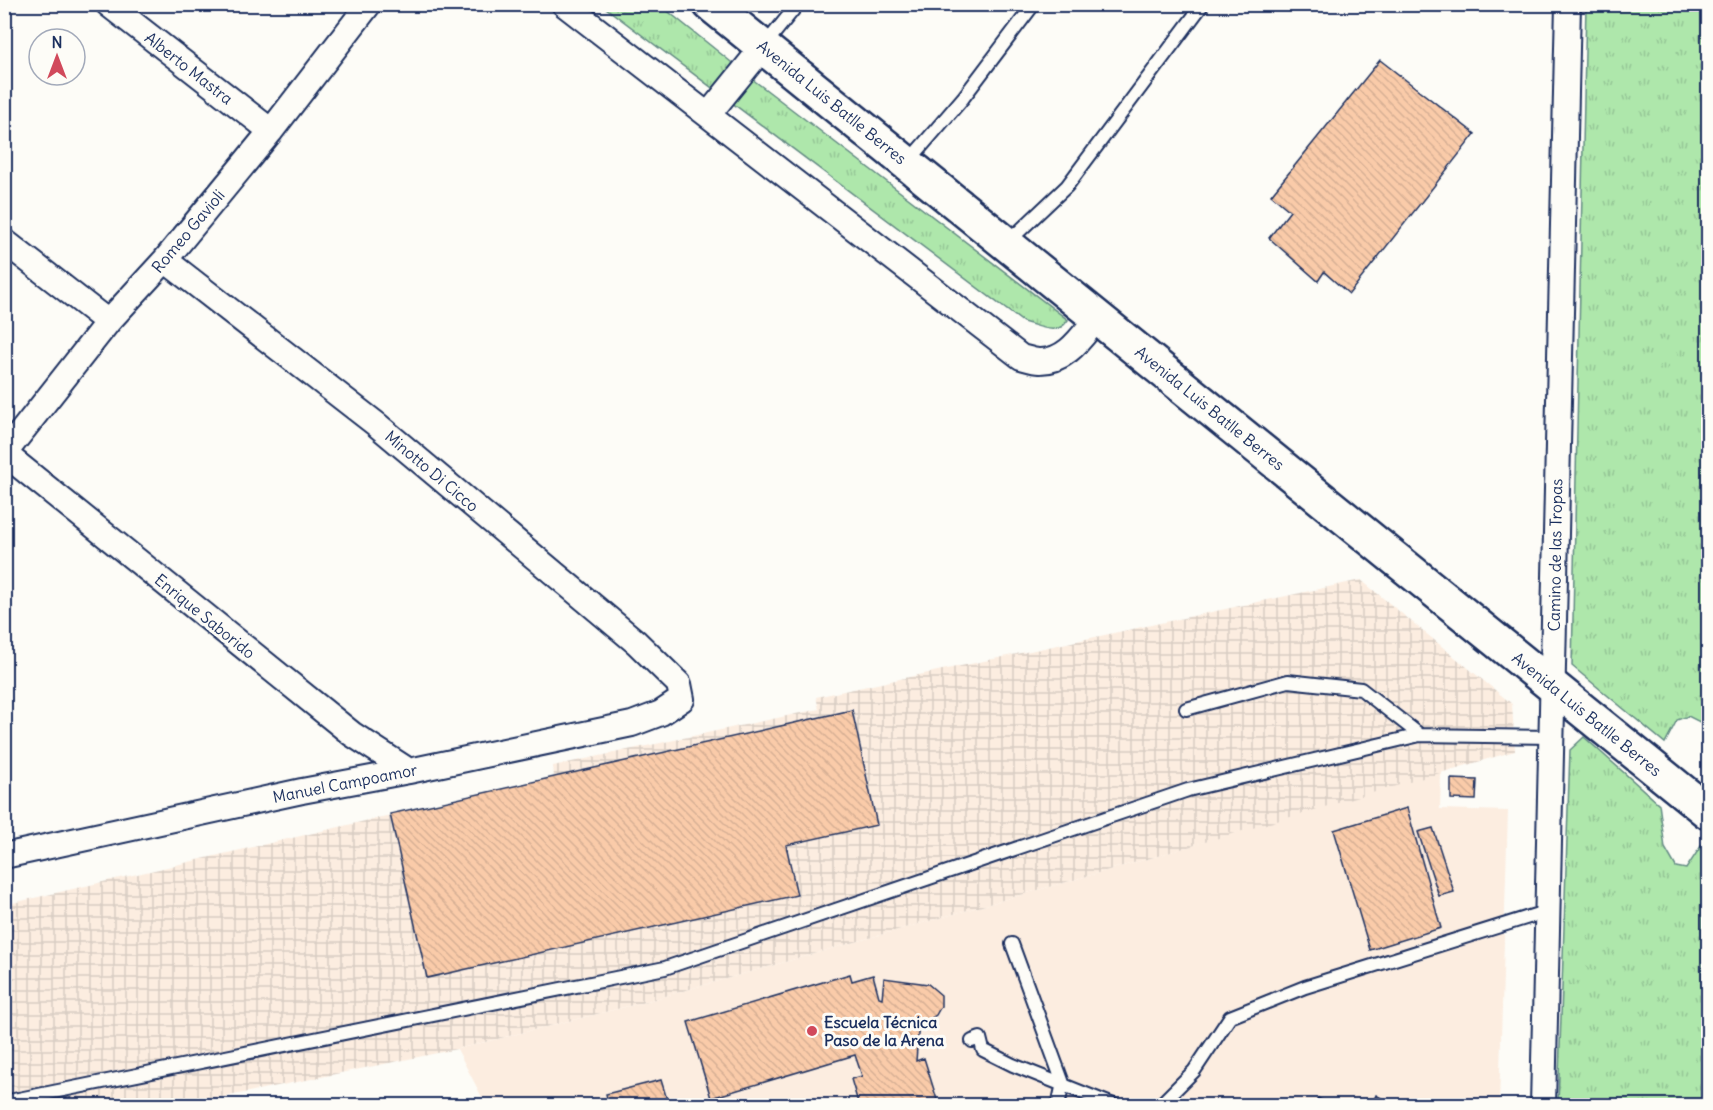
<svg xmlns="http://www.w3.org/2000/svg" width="1713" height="1110" viewBox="0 0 1713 1110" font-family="Delius,sans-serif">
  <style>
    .built { fill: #fcede0 }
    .industrial { fill: url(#industrial-grid) }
    .grass { fill: url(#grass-tufts); stroke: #648b84; stroke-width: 1.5 }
    .building { fill: url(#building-back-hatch); stroke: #1b2f5e; stroke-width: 1.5 }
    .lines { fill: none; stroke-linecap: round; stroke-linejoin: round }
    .service-casing { stroke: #1b2f5e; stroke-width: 16 }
    .minor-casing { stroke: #1b2f5e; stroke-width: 28 }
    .secondary-casing { stroke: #1b2f5e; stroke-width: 38 }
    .service { stroke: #fdfcf7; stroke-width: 12 }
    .minor { stroke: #fdfcf7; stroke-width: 24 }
    .secondary { stroke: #fdfcf7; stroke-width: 33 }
    .poi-dot { fill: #d1495b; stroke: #fdfcf7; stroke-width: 2 }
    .labels { text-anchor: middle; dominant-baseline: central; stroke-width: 6; stroke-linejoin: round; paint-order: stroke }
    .street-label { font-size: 16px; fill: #1b2f5e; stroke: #fdfcf7 }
    .poi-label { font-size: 16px; font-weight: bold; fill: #1b2f5e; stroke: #fdfcf7; text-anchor: start }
  </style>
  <defs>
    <pattern id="industrial-grid" width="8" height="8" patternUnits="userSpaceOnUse" patternTransform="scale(1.5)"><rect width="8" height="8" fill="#fcede0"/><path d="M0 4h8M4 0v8" fill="none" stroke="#d7ccc3"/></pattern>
    <pattern id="grass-tufts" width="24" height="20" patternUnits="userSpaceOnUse" patternTransform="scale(1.5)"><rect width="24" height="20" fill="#aee7ab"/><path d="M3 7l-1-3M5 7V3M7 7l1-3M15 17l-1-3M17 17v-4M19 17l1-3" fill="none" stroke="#95c696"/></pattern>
    <pattern id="building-back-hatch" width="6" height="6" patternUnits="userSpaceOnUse" patternTransform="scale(1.5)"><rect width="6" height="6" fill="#facba9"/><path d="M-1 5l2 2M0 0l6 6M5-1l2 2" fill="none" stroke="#d6af94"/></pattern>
  </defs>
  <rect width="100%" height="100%" fill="#fdfcf7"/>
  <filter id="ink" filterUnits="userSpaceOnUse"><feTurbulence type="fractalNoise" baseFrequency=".0167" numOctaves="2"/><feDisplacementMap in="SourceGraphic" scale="12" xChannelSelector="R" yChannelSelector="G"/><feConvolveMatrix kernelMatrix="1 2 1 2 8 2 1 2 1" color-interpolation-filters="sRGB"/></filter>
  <g filter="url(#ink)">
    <path class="built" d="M 1441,771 L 1440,809 L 1508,811 L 1499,1105 L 486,1105 L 457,1049 L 637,1004 L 1137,862 Z"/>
    <path class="industrial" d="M 1361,580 L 1512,704 L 1515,751 L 1137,862 L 637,1004 L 457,1049 L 185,1105 L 5,1105 L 4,905 L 554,777 L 553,766 L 819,709 L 816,697 Z"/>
    <path class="grass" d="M 602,5 L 660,5 L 756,82 L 1068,320 C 1057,337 1040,326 1023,322 Z
      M 1586,5 L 1708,5 L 1708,619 L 1707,737 L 1700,722 L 1688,716 L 1677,720 L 1665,743 L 1572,666 Z
      M 1584,737 L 1659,804 L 1665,848 L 1676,867 L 1686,869 L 1703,843 L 1701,1105 L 1558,1105 L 1570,750 Z"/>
    <path class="building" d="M 1380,60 L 1475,134 L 1349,294 L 1324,272 L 1318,281 L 1269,238 L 1290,211 L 1271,195 Z
      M 852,710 L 877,825 L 786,845 L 797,895 L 427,978 L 390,814 Z
      M 1451,779 L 1477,780 L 1476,800 L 1451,799 Z
      M 1407,808 L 1441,928 L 1370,950 L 1334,830 Z
      M 1433,828 L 1454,892 L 1439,896 L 1418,832 Z
      M 850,974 L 852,981 L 873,975 L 879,997 L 882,998 L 884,978 L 928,984 L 941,995 L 941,1006 L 936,1015 L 927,1021 L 919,1021 L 916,1061 L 924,1058 L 939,1106 L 859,1106 L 851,1079 L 862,1076 L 855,1055 L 711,1098 L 688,1022 Z
      M 661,1080 L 669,1106 L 609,1106 L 606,1094 Z
      M 1376,1095 L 1395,1106 L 1371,1106 Z
      M 1318,1098 L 1333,1106 L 1314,1106 Z"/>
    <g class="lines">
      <defs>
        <path id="service" d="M 764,46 L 798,4
          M 908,162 L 963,98 L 1034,4
          M 1008,242 L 1067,186 L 1203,4
          M 1186,709 L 1288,681 L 1361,689 L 1420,735
          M 1012,944 L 1063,1083 L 1058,1106
          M 972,1041 L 980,1038 L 983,1050 L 1013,1065 L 1116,1106
          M 4,1102 L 665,968 L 1188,790 L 1420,735 L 1551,737
          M 1159,1106 L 1194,1071 L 1230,1017 L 1305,987 L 1548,911"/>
        <path id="minor" d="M 108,4 L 271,131
          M 564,4 L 1021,357 C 1026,358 1033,361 1039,361 C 1067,362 1082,336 1098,317
          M 708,115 L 763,47
          M 4,241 L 108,322
          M 4,454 L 108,322 L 165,260 L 271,131 L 369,4
          M 5,454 L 352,734 L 409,771
          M 4,856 L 302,791 L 409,771 L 632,724 L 661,713 L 682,699 L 679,684 L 636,642 L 376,424 L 165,260
          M 1543,1106 L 1568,4"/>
        <path id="secondary" d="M 710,4 L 1708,812"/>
      </defs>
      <use href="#service" class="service-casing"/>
      <use href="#minor" class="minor-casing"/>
      <use href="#secondary" class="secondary-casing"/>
      <use href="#service" class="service"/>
      <use href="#minor" class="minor"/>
      <use href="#secondary" class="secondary"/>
    </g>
  </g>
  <circle class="poi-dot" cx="812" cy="1031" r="6"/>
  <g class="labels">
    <g class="street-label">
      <text transform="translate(189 68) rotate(38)">Alberto Mastra</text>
      <text transform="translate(832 102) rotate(39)">Avenida Luis Batlle Berres</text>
      <text transform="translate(188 231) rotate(-50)">Romeo Gavioli</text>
      <text transform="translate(1210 408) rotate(39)">Avenida Luis Batlle Berres</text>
      <text transform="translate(432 471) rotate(40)">Minotto Di Cicco</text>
      <text transform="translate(1555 555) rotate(-89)">Camino de las Tropas</text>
      <text transform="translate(205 616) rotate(39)">Enrique Saborido</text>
      <text transform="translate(1587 714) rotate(39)">Avenida Luis Batlle Berres</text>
      <text transform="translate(345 783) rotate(-11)">Manuel Campoamor</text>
    </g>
    <g class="poi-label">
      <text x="824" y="1022">Escuela Técnica<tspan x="824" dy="18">Paso de la Arena</tspan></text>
    </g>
  </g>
  <rect width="1713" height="1110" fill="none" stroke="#fdfcf7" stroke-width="24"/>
  <rect x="12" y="12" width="1689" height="1086" fill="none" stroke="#1b2f5e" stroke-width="2" filter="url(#ink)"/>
  <g transform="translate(57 57)"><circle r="28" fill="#fdfcf7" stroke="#a3aaba" stroke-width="1.5"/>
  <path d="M0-4.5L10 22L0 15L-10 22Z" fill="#d1495b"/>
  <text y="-9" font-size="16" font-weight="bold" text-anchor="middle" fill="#1b2f5e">N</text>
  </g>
</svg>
